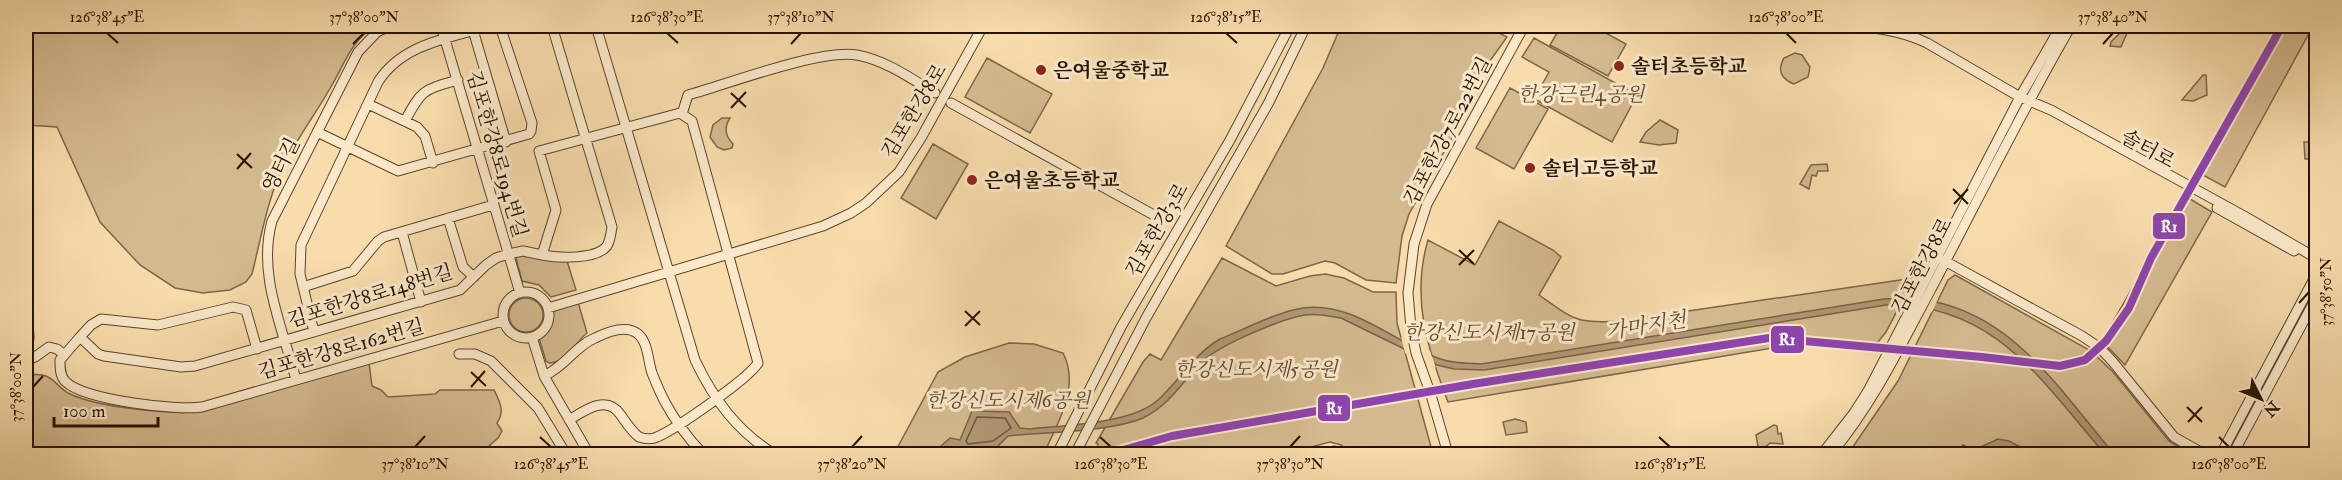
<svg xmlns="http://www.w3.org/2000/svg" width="2342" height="480" viewBox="0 0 2342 480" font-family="'IM FELL Double Pica','Noto Serif KR',serif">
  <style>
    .green { fill: #d4ba8f; stroke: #7c6648; stroke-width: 1.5 }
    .water { fill: #b09772; stroke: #786244; stroke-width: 1.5 }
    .pier { fill: #f8dcac }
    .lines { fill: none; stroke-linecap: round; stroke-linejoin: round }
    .shore { stroke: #6a5439; stroke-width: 1.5 }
    .minor-casing { stroke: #5a442b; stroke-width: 11 }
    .minor { stroke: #fae8c9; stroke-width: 9 }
    .rail-1-casing { stroke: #fae8c9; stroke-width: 12 }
    .rail-1 { stroke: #8e44ad; stroke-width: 8 }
    .ticks { fill: none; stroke: #251200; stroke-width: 2 }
    .poi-dot { fill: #8f2418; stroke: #fae8c9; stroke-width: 2 }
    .labels { text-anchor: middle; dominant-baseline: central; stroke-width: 6; stroke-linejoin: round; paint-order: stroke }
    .poi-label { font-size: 20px; font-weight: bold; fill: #251200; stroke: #fae8c9; text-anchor: start }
    .park-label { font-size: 20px; font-style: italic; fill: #624d32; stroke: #fae8c9 }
    .street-label { font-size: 20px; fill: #251200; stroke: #fae8c9 }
    .water-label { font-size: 21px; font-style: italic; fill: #644e33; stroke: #fae8c9 }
    .line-badge { stroke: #fae8c9; stroke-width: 2 }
    .badge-label { font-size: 16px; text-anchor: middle; font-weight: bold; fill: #fff }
    .neatline { fill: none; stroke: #251200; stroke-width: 2 }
    .ticks-label { font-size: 15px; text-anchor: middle; fill: #251200 }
  </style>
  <rect width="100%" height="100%" fill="#f8dcac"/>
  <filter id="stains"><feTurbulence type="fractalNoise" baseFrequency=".00333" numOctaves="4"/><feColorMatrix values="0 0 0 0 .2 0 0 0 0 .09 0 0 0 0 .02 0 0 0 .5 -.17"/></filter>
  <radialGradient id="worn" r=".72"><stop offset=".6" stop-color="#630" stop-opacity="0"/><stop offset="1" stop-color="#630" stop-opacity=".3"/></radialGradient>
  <path class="green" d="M 26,26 L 374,26 C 349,45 347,59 332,85 C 314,117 291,146 277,181 C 265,210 260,243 252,274 L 246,282 L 230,290 L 203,293 L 175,288 L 140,265 L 100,222 L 57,127 L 26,125 Z
    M 1341,26 L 1486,26 L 1507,37 L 1479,76 L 1452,138 L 1409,214 L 1402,236 L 1396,283 L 1366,280 L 1335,263 L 1325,261 L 1283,274 L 1272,274 L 1226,246 L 1323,68 Z
    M 1561,26 L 1593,26 L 1626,44 L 1608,76 L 1550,45 Z
    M 2279,26 L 2313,26 L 2225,187 L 2199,173 Z
    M 2123,30 L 2127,33 L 2121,47 L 2110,46 L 2111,42 Z
    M 1534,38 L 1637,95 L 1612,142 L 1534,99 L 1549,72 L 1522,57 Z
    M 1795,53 L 1802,55 L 1810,67 L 1808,77 L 1794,84 C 1781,79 1777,70 1784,58 Z
    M 987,58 L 1052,94 L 1030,133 L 965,97 Z
    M 2203,75 L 2206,75 L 2207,95 L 2193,101 L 2182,100 Z
    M 1510,88 L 1548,109 L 1514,169 L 1476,148 Z
    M 722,118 L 730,118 C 724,127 725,136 733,144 L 732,148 L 724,150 L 717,147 L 710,137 L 713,125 Z
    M 1660,120 L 1678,130 L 1676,143 L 1659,145 L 1640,142 L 1646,132 Z
    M 2304,142 L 2316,142 L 2316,159 L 2305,159 Z
    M 933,144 L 968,164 L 936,219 L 901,198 Z
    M 1827,164 L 1828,171 L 1818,171 L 1816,176 L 1812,175 L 1809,189 L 1800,184 L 1811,165 Z
    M 2185,196 L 2212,212 L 2125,365 L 2102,341 Z
    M 1499,221 L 1553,250 L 1561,257 L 1539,295 C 1573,319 1576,324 1620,321 L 1914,278 L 1886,332 L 1878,342 L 1861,345 L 1838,340 L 1809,342 L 1448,402 C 1427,347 1411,298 1428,240 L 1475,265 Z
    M 518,252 L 567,261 L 576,290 L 551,297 L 539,285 L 522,281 L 516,258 Z
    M 1222,258 L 1276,286 L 1310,276 L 1325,274 L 1344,278 L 1373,292 L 1396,292 L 1397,323 L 1433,454 L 1353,454 L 1341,445 L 1330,442 L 1285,454 L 1098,454 L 1098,444 L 1096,443 L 1143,362 L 1150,354 L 1161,360 Z
    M 26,260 L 34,337 L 29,374 C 35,375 43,374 48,377 C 56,381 61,390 70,394 C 97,407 166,414 196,412 L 369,363 L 372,386 L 381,390 L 388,397 L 435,394 L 440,390 L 494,390 C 500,402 505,411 497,423 L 502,431 L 498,438 L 480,454 L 26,454 Z
    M 1955,275 L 2091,351 L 2113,372 L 2169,441 L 2190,454 L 1848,454 L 1898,381 L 1948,280 Z
    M509 315a17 17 0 1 1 34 0a17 17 0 1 1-34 0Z
    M 578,302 L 587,333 C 575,343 565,363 549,363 L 546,361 L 538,335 C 549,329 552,320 554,309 Z
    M 1009,343 L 1034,344 L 1063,353 C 1080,386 1059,421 1045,451 L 1040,454 L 894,454 L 938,372 L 965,357 Z
    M 1515,419 L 1526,422 L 1527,432 L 1506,435 L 1503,422 Z
    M 1774,425 L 1777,426 L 1778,434 L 1781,433 L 1783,444 L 1770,443 L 1759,452 L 1756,435 Z"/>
  <path class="water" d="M 1903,298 C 1916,299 1931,300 1944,304 C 2021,325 2065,397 2114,454 L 2105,454 C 2041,381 1995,303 1886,305 L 1484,370 L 1454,369 L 1437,365 L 1341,318 C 1329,316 1317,313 1305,315 C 1281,319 1219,345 1202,362 C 1182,382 1170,405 1143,418 C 1110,432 1045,432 1008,436 L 997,447 L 951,454 L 932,454 L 950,438 L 960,440 L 972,411 L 1009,412 L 1020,428 L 1030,429 C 1066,425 1131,424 1158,400 C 1180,380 1194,354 1220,339 C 1245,329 1277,312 1303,308 C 1351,301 1392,340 1435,357 C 1449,363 1465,363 1481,364 L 1884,299 Z
    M 1998,439 L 2009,441 L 2034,454 L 1956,454 L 1963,445 L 1974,450 Z"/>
  <path class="pier" d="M 1906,295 L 1928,298 L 1938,299 L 1932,312 L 1899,308 Z
    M 1401,337 L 1430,351 L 1436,368 L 1405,353 Z"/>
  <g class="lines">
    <path class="shore" d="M 977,417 L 1005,418 L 1011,428 L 993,441 L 968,444 L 966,441 Z"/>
    <defs>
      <path id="minor" d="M 441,26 L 520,293
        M 596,26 L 695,360 C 714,400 737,431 774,454
        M 1843,26 C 1873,27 1900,30 1927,43 L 2020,97 L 2051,110 L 2244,216 L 2316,258
        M 473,30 L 506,142
        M 951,103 L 1161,219
        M 368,104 L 417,127 L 425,136 L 433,163
        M 682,114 L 688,95 C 728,84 819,49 857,55 C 885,60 912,79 935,93
        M 405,121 C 422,89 423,90 458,80
        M 317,132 L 398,171 L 529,134 L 531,131 L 532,123 L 500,26
        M 2217,208 L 2294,251
        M 448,218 L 463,267 L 474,277
        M 402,232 L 421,302
        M 542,255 C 557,258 596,260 607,246 C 610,241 611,233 612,227 L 552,26
        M 1943,260 L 2082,336 L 2100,348 L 2113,362 L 2174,437 L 2204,454
        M 303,287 L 353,271 L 378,241 L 384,237 L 493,205
        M503 315a23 23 0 1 1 46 0a23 23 0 1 1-46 0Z
        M 548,308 L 823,226 L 851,213 L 866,203 L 899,172 L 921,138 L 983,26
        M 314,332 L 300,274 L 301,245 L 378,82 C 402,44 449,38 489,26
        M 80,337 L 60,360 C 60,368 60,377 66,382 C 85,400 177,411 202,407 L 503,321
        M 532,337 L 544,376 L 589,454
        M 257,349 L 246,310 L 233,307 L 158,325 L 101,319 L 91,325 L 80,337 L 98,354 L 104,356 L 181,367 L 195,366 L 460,290 L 486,265 L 496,258 L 508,254 L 523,251 L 542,255 L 556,210 L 539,151 L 680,113 L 692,121 L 758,363 C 748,379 676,429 657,437 C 651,440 645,439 639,437 C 631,431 626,422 620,414 C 606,394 584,411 569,420
        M 459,354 L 475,354 L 491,361 L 538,408 L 566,454
        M 26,361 L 35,357 L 49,347 L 57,349 L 63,354
        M 544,376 C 567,365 574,347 595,338 C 607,332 626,324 638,334 C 648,342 648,361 652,373 C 656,383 660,393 665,402 C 675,421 689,439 703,454
        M 296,380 C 283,328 257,275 272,221 L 358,52 L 377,32 L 389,26
        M 1057,454 L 1121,327 L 1230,140 L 1290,26
        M 1075,454 L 1146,318 L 1268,104 L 1306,26
        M 1321,454 L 1334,451 L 1344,454
        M 1448,454 L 1431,395 L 1416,353 L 1411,328 L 1408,293 L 1414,244 L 1427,204 L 1524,26
        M 1822,454 L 1854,413 L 1868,391 L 2020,97 L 2061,26
        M 1831,454 C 1872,405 1900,347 1930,291 C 1977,202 2021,112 2071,26
        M 2221,454 L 2316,275
        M 2233,454 L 2316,298"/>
    </defs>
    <use href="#minor" class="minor-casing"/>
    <use href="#minor" class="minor"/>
    <defs>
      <path id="rail-1" d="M 1109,454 L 1172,436 L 1473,384 L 1769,338 L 1982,357 L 2060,366 L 2085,360 L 2106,341 L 2129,308 L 2151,258 L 2282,26"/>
    </defs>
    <use href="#rail-1" class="rail-1-casing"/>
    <use href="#rail-1" class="rail-1"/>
  </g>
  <path class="ticks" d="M 107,33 L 118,43M 667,33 L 678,43M 1226,33 L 1237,43M 1786,33 L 1796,43M 353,44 L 364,33M 791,44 L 801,33M 2103,44 L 2113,33M 731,93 L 746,107M 731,108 L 746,92M 237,154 L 252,168M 237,169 L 251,153M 1953,189 L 1968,204M 1954,204 L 1968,189M 1459,250 L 1474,264M 1459,265 L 1474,250M 2299,303 L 2309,292M 965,311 L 980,325M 965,326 L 980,311M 471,372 L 486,386M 33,387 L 43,376M 471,387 L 485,371M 2187,407 L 2202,422M 2188,422 L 2202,407M 540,437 L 551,447M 1100,437 L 1111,447M 1659,437 L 1670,447M 2219,437 L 2229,447M 415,447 L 425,436M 852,447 L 862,436M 1290,447 L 1300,436"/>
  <g class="poi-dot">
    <circle cx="1619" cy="66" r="6"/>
    <circle cx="1041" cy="70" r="6"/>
    <circle cx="1530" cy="168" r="6"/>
    <circle cx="972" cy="180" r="6"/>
  </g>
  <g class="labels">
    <g class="poi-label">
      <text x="1631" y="66">솔터초등학교</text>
      <text x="1053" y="70">은여울중학교</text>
      <text x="1542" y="168">솔터고등학교</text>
      <text x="984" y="180">은여울초등학교</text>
    </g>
    <g class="park-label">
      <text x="1581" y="94">한강근린4공원</text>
      <text x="1489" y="332">한강신도시제17공원</text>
      <text x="1256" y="369">한강신도시제5공원</text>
      <text x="1008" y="400">한강신도시제6공원</text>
    </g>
    <g class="street-label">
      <text transform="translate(914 111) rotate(-59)">김포한강8로</text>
      <text transform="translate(1448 131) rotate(-62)">김포한강7로22번길</text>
      <text transform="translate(2148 149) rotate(29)">솔터로</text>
      <text transform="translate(497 154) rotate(74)">김포한강8로194번길</text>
      <text transform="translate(281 165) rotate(-63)">영터길</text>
      <text transform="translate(1157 230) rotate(-60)">김포한강3로</text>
      <text transform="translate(1922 266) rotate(-62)">김포한강8로</text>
      <text transform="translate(370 296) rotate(-17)">김포한강8로148번길</text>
      <text transform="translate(341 349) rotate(-16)">김포한강8로162번길</text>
    </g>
    <g class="water-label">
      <text transform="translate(1646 326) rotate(-9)">가마지천</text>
    </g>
  </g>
  <g class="line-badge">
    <rect x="2152" y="212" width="34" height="28" rx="6" fill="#8e44ad"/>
    <rect x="1770" y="325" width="35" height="29" rx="6" fill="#8e44ad"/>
    <rect x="1317" y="394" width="34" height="28" rx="6" fill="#8e44ad"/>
  </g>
  <g class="badge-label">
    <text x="2169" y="232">R1</text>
    <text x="1787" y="345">R1</text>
    <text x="1334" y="414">R1</text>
  </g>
  <rect width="2342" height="480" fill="none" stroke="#f8dcac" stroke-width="66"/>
  <g transform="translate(2261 399) rotate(133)" stroke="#fae8c9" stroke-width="4.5" paint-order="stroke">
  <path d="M0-4.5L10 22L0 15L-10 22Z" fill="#251200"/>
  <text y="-9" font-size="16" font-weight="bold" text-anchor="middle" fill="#251200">N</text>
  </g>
  <path d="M54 417v9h104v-9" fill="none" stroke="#251200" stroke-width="3"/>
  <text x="63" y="417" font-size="18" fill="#251200" stroke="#fae8c9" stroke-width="4.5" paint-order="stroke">100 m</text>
  <rect x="33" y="33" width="2276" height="414" class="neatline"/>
  <g class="ticks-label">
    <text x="107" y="22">126°38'45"E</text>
    <text x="364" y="22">37°38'00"N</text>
    <text x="667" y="22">126°38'30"E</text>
    <text x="801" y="22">37°38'10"N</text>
    <text x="1226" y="22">126°38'15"E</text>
    <text x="1786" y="22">126°38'00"E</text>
    <text x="2113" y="22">37°38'40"N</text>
    <text transform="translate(2326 292) rotate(-90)" y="5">37°38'50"N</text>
    <text transform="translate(16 387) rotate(-90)" y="5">37°38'00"N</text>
    <text x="415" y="469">37°38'10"N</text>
    <text x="551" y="469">126°38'45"E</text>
    <text x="852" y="469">37°38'20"N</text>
    <text x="1111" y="469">126°38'30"E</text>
    <text x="1290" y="469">37°38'30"N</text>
    <text x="1670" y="469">126°38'15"E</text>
    <text x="2229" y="469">126°38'00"E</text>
  </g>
  <rect width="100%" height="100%" filter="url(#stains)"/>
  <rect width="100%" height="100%" fill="url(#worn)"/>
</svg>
